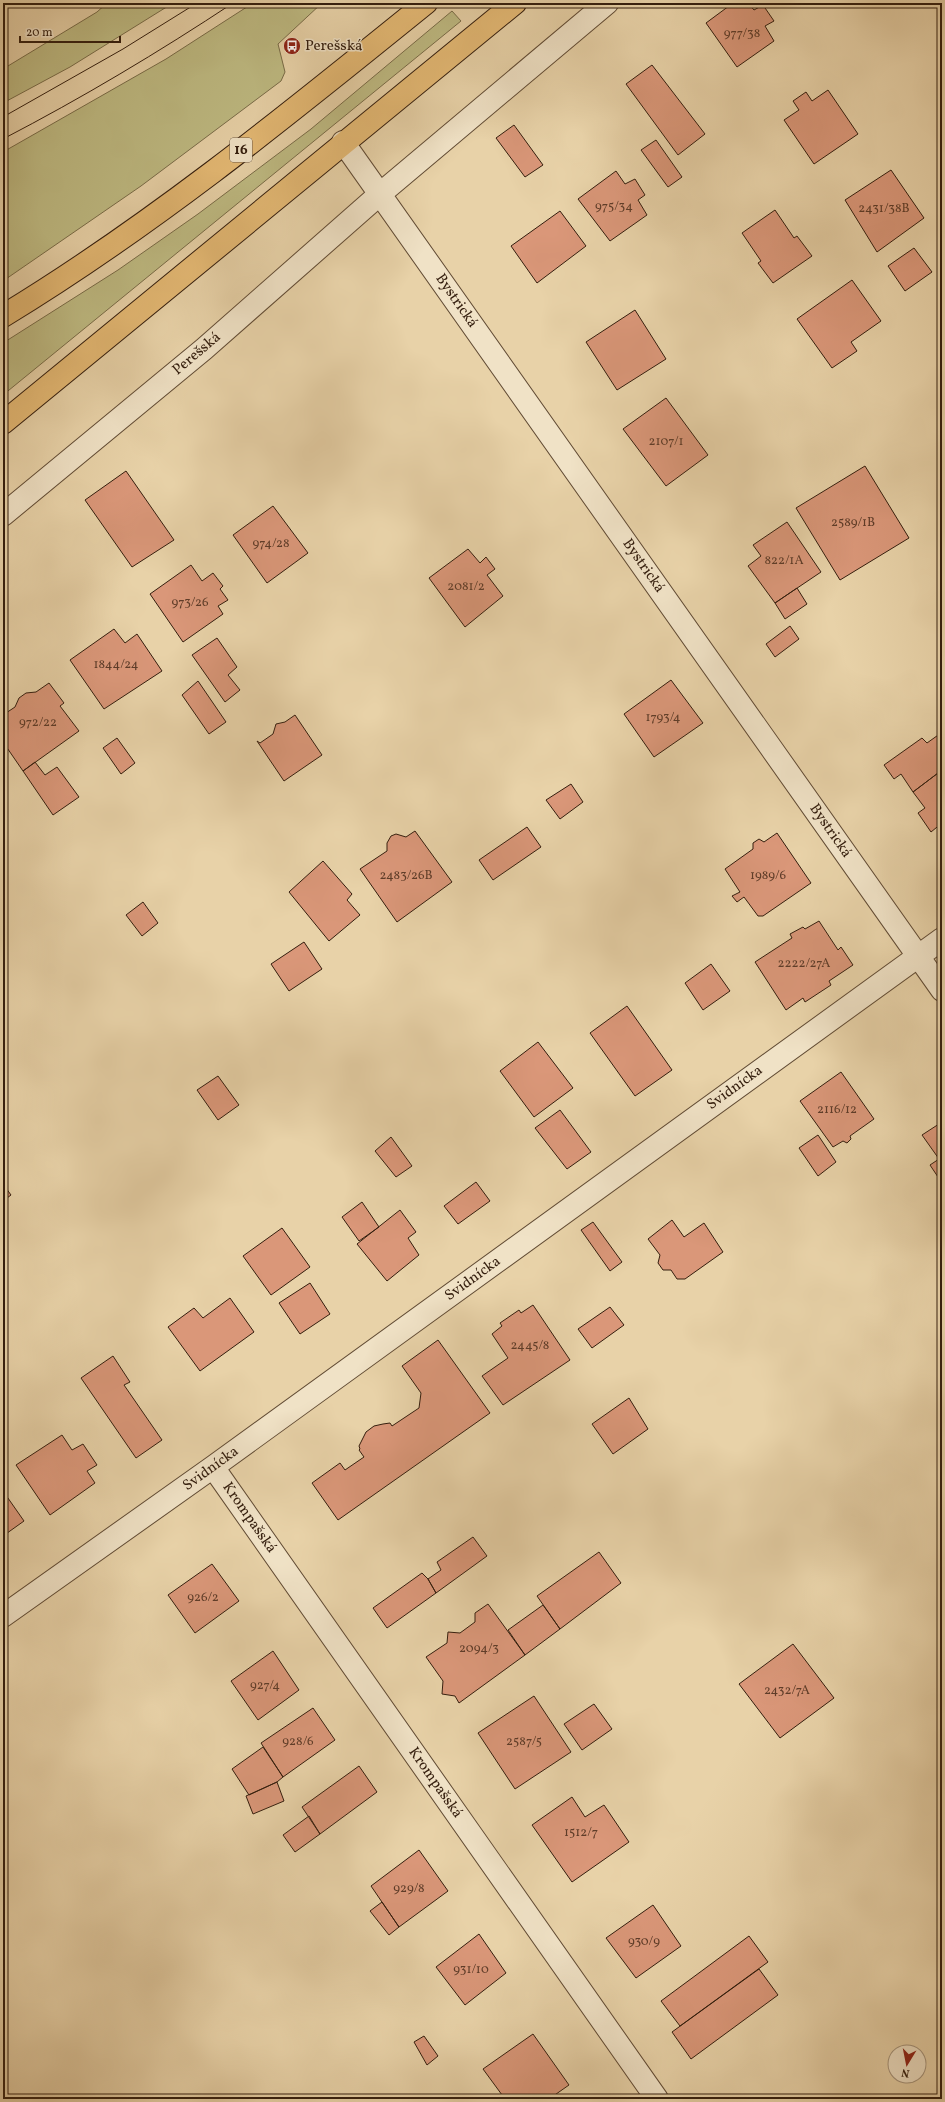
<svg xmlns="http://www.w3.org/2000/svg" width="945" height="2102" viewBox="0 0 945 2102" font-family="Vollkorn,serif">
  <style>
    .green { fill: #beba82; stroke: #796c48 }
    .building { fill: #da9779; stroke: #341e0e }
    .lines { fill: none; stroke-linecap: round; stroke-linejoin: round }
    .minor-casing { stroke: #614b34; stroke-width: 24 }
    .trunk-casing { stroke: #341e0e; stroke-width: 24 }
    .minor { stroke: #f0e2c6; stroke-width: 22 }
    .trunk { stroke: #e4b974; stroke-width: 22 }
    .tram { stroke: #341e0e; stroke-width: 1 }
    .labels { text-anchor: middle; dominant-baseline: central; stroke-width: 3; stroke-linejoin: round; paint-order: stroke }
    .number-label { font-size: 13px; fill: #5e3c29 }
    .shield { fill: #f0e2c6; stroke: #6c5945; stroke-width: 1 }
    .shield-label { font-size: 14px; font-weight: bold; fill: #341e0e }
    .poi-label { font-size: 15px; fill: #341e0e; stroke: #f0e2c6; text-anchor: start }
    .street-label { font-size: 15px; fill: #341e0e; stroke: #f0e2c6 }
  </style>
  <rect width="100%" height="100%" fill="#e8d2a8"/>
  <filter id="stains"><feTurbulence type="fractalNoise" baseFrequency=".005" numOctaves="4"/><feColorMatrix values="0 0 0 0 .2 0 0 0 0 .09 0 0 0 0 .02 0 0 0 .5 -.17"/></filter>
  <radialGradient id="worn" r=".72"><stop offset=".6" stop-color="#630" stop-opacity="0"/><stop offset="1" stop-color="#630" stop-opacity=".3"/></radialGradient>
  <path class="green" d="M 107,3 L 173,3 L 70,67 L 3,103 L 3,69 L 97,12 Z
    M 253,3 L 322,3 L 278,44 L 285,72 L 281,81 L 141,186 L 3,281 L 3,152 L 166,59 Z
    M 452,11 L 461,21 L 3,395 L 3,343 L 118,270 L 198,214 L 311,129 Z"/>
  <path class="building" d="M 733,3 L 748,3 L 754,10 L 763,5 L 774,21 L 765,26 L 774,41 L 737,67 L 706,23 Z
    M 652,65 L 705,134 L 678,155 L 626,84 Z
    M 828,90 L 858,134 L 814,164 L 784,120 L 799,110 L 793,101 L 806,92 L 812,101 Z
    M 514,125 L 543,165 L 525,177 L 496,138 Z
    M 656,140 L 682,177 L 668,187 L 641,150 Z
    M 891,170 L 924,218 L 877,252 L 845,200 Z
    M 616,171 L 625,184 L 635,179 L 645,195 L 638,200 L 647,215 L 610,241 L 578,199 Z
    M 775,210 L 794,238 L 797,236 L 812,256 L 773,283 L 758,263 L 761,261 L 742,233 Z
    M 560,211 L 586,246 L 537,283 L 511,246 Z
    M 914,248 L 932,272 L 905,291 L 888,266 Z
    M 852,280 L 881,321 L 851,342 L 857,351 L 832,368 L 797,319 Z
    M 635,310 L 666,359 L 617,390 L 586,342 Z
    M 666,398 L 708,455 L 666,486 L 623,429 Z
    M 865,466 L 909,538 L 840,580 L 796,508 Z
    M 126,471 L 174,540 L 132,567 L 85,500 Z
    M 273,506 L 308,553 L 267,583 L 233,535 Z
    M 787,522 L 821,572 L 775,603 L 748,566 L 761,556 L 753,545 Z
    M 468,549 L 480,563 L 486,557 L 495,569 L 487,575 L 503,596 L 465,627 L 429,578 Z
    M 191,565 L 202,581 L 213,573 L 223,586 L 220,589 L 228,600 L 218,606 L 223,614 L 183,642 L 150,594 Z
    M 797,588 L 807,604 L 785,619 L 775,603 Z
    M 790,626 L 799,639 L 775,657 L 766,644 Z
    M 114,629 L 125,643 L 137,634 L 162,671 L 104,709 L 70,660 Z
    M 217,638 L 237,667 L 228,675 L 240,690 L 225,702 L 192,655 Z
    M 671,680 L 703,723 L 654,757 L 624,714 Z
    M 198,681 L 226,722 L 209,734 L 182,695 Z
    M 49,683 L 64,703 L 60,706 L 79,731 L 23,771 L 3,742 L 3,715 L 15,707 L 19,698 L 26,693 L 36,692 Z
    M 295,715 L 322,755 L 284,781 L 257,741 L 260,743 L 273,734 L 276,724 L 285,722 Z
    M 941,733 L 942,770 L 913,792 L 901,774 L 894,779 L 884,765 L 922,738 L 927,743 Z
    M 117,738 L 135,763 L 121,774 L 103,748 Z
    M 35,762 L 45,775 L 57,767 L 79,797 L 53,815 L 23,771 Z
    M 942,770 L 942,823 L 931,832 L 918,813 L 925,808 L 913,792 Z
    M 571,784 L 583,802 L 560,819 L 546,800 Z
    M 527,827 L 541,847 L 493,880 L 479,860 Z
    M 415,831 L 452,882 L 397,922 L 360,869 L 387,851 L 387,843 L 391,836 L 396,834 L 406,837 Z
    M 777,833 L 811,883 L 763,916 L 758,916 L 744,897 L 737,902 L 732,896 L 740,892 L 725,869 L 753,849 L 753,843 L 759,839 L 764,842 Z
    M 323,861 L 352,894 L 347,900 L 360,915 L 329,941 L 289,892 Z
    M 143,902 L 158,923 L 142,936 L 126,915 Z
    M 819,921 L 838,950 L 841,947 L 853,965 L 829,981 L 831,985 L 805,1002 L 803,998 L 786,1010 L 755,962 L 792,938 L 790,934 L 803,927 L 805,929 Z
    M 304,942 L 322,969 L 289,991 L 271,964 Z
    M 711,964 L 730,991 L 703,1010 L 685,983 Z
    M 627,1006 L 672,1070 L 635,1096 L 590,1033 Z
    M 538,1042 L 573,1088 L 534,1117 L 500,1071 Z
    M 841,1072 L 874,1119 L 850,1136 L 851,1139 L 847,1143 L 843,1141 L 833,1147 L 800,1101 Z
    M 218,1076 L 239,1105 L 218,1120 L 197,1090 Z
    M 560,1110 L 591,1152 L 567,1169 L 535,1128 Z
    M 942,1122 L 942,1183 L 930,1165 L 939,1159 L 922,1135 Z
    M 818,1135 L 836,1162 L 818,1176 L 799,1148 Z
    M 391,1137 L 412,1166 L 396,1177 L 375,1151 Z
    M 476,1182 L 490,1201 L 458,1224 L 444,1206 Z
    M 3,1184 L 11,1195 L 3,1201 Z
    M 362,1202 L 379,1227 L 359,1241 L 342,1217 Z
    M 400,1210 L 416,1232 L 408,1238 L 419,1255 L 387,1281 L 357,1244 Z
    M 672,1220 L 684,1237 L 704,1223 L 723,1252 L 685,1279 L 677,1279 L 671,1270 L 663,1270 L 658,1263 L 660,1255 L 648,1239 Z
    M 593,1222 L 622,1262 L 610,1271 L 581,1230 Z
    M 282,1228 L 310,1267 L 271,1295 L 243,1256 Z
    M 310,1283 L 330,1314 L 300,1334 L 279,1303 Z
    M 230,1298 L 254,1332 L 200,1371 L 168,1327 L 194,1308 L 203,1318 Z
    M 533,1305 L 570,1360 L 503,1405 L 482,1376 L 508,1358 L 492,1334 L 502,1326 L 500,1323 L 519,1310 L 521,1313 Z
    M 610,1307 L 624,1325 L 592,1348 L 578,1329 Z
    M 438,1340 L 490,1413 L 338,1520 L 312,1483 L 340,1463 L 345,1470 L 364,1457 L 359,1450 L 360,1449 L 359,1446 L 366,1432 L 374,1426 L 383,1424 L 390,1423 L 392,1426 L 419,1408 L 421,1393 L 402,1366 Z
    M 113,1356 L 130,1382 L 124,1385 L 162,1440 L 136,1458 L 81,1378 Z
    M 629,1398 L 648,1429 L 613,1454 L 592,1424 Z
    M 62,1435 L 72,1450 L 83,1444 L 97,1465 L 87,1471 L 95,1483 L 50,1515 L 16,1465 Z
    M 3,1491 L 24,1521 L 3,1536 Z
    M 473,1537 L 487,1556 L 436,1593 L 428,1579 L 441,1570 L 437,1562 Z
    M 599,1552 L 621,1583 L 560,1629 L 537,1596 Z
    M 212,1564 L 239,1601 L 195,1633 L 168,1595 Z
    M 422,1573 L 428,1579 L 436,1593 L 387,1628 L 373,1608 Z
    M 488,1604 L 525,1655 L 459,1703 L 455,1696 L 442,1694 L 443,1681 L 426,1657 L 447,1643 L 448,1632 L 460,1633 L 475,1622 L 475,1613 Z
    M 543,1605 L 560,1629 L 525,1655 L 508,1630 Z
    M 793,1644 L 834,1698 L 780,1738 L 739,1684 Z
    M 273,1651 L 299,1690 L 258,1720 L 231,1681 Z
    M 534,1696 L 571,1752 L 515,1789 L 478,1733 Z
    M 594,1704 L 612,1729 L 582,1750 L 564,1724 Z
    M 313,1708 L 335,1740 L 283,1777 L 261,1743 Z
    M 263,1747 L 283,1777 L 277,1782 L 249,1795 L 232,1769 Z
    M 359,1766 L 377,1792 L 320,1834 L 302,1807 Z
    M 277,1782 L 284,1801 L 253,1814 L 246,1796 Z
    M 572,1797 L 585,1817 L 604,1805 L 629,1842 L 572,1882 L 532,1825 Z
    M 309,1816 L 320,1834 L 295,1852 L 283,1835 Z
    M 419,1850 L 448,1891 L 399,1927 L 371,1886 Z
    M 382,1902 L 399,1927 L 389,1935 L 370,1911 Z
    M 653,1905 L 681,1946 L 636,1978 L 606,1938 Z
    M 479,1934 L 506,1973 L 465,2005 L 436,1967 Z
    M 749,1936 L 768,1962 L 680,2026 L 661,2001 Z
    M 759,1969 L 778,1995 L 691,2059 L 672,2032 Z
    M 533,2034 L 569,2085 L 549,2099 L 505,2099 L 483,2069 Z
    M 424,2036 L 438,2056 L 427,2065 L 414,2042 Z"/>
  <g class="lines">
    <defs>
      <path id="minor" d="M 343,142 L 942,990
        M 3,515 L 204,349 L 380,194 L 607,3
        M 213,1467 L 657,2099
        M 3,1616 L 213,1467 L 942,939"/>
      <path id="trunk" d="M 3,316 C 153,225 290,113 426,3
        M 3,423 L 515,3"/>
    </defs>
    <use href="#minor" class="minor-casing"/>
    <use href="#trunk" class="trunk-casing"/>
    <use href="#minor" class="minor"/>
    <use href="#trunk" class="trunk"/>
    <path class="tram" d="M 3,117 L 123,49 L 197,3
      M 3,139 C 82,98 159,52 233,3"/>
  </g>
  <defs>
    <symbol id="bus-disc" viewBox="-11 -11 22 22"><circle r="9.5" fill="#8f2418" stroke="#f0e2c6"/><path d="M-5-6H5V4H4V6H2V4H-2V6H-4V4H-5ZM-3.5-4V0h7V-4ZM-3.5 1.2v1.5H-2V1.2ZM2 1.2v1.5H3.5V1.2Z" fill="#fff"/></symbol>
  </defs>
  <g fill-rule="evenodd">
    <use href="#bus-disc" x="282" y="36" width="20" height="20"/>
  </g>
  <g class="labels">
    <g class="number-label">
      <text x="742" y="34">977/38</text>
      <text x="614" y="207">975/34</text>
      <text x="884" y="209">2431/38B</text>
      <text x="666" y="442">2107/1</text>
      <text x="853" y="523">2589/1B</text>
      <text x="271" y="544">974/28</text>
      <text x="784" y="561">822/1A</text>
      <text x="466" y="587">2081/2</text>
      <text x="190" y="603">973/26</text>
      <text x="116" y="665">1844/24</text>
      <text x="663" y="718">1793/4</text>
      <text x="38" y="723">972/22</text>
      <text x="406" y="876">2483/26B</text>
      <text x="768" y="876">1989/6</text>
      <text x="804" y="964">2222/27A</text>
      <text x="837" y="1110">2116/12</text>
      <text x="530" y="1346">2445/8</text>
      <text x="203" y="1598">926/2</text>
      <text x="479" y="1649">2094/3</text>
      <text x="265" y="1686">927/4</text>
      <text x="787" y="1691">2432/7A</text>
      <text x="298" y="1742">928/6</text>
      <text x="524" y="1742">2587/5</text>
      <text x="581" y="1833">1512/7</text>
      <text x="409" y="1889">929/8</text>
      <text x="644" y="1942">930/9</text>
      <text x="471" y="1970">931/10</text>
    </g>
    <rect class="shield" x="230" y="138" width="22" height="24" rx="3"/>
    <g class="shield-label">
      <text x="241" y="150">16</text>
    </g>
    <g class="poi-label">
      <text x="305" y="46">Perešská</text>
    </g>
    <g class="street-label">
      <text transform="translate(456 301) rotate(55)">Bystrická</text>
      <text transform="translate(197 354) rotate(-40)">Perešská</text>
      <text transform="translate(643 566) rotate(55)">Bystrická</text>
      <text transform="translate(830 831) rotate(55)">Bystrická</text>
      <text transform="translate(735 1088) rotate(-36)">Svidnícka</text>
      <text transform="translate(473 1279) rotate(-36)">Svidnícka</text>
      <text transform="translate(211 1469) rotate(-36)">Svidnícka</text>
      <text transform="translate(249 1518) rotate(55)">Krompašská</text>
      <text transform="translate(435 1783) rotate(55)">Krompašská</text>
    </g>
  </g>
  <rect width="945" height="2102" fill="none" stroke="#e8d2a8" stroke-width="16"/>
  <rect x="4" y="4" width="937" height="2094" fill="none" stroke="#341e0e" stroke-width="2"/>
  <rect x="8" y="8" width="929" height="2086" fill="none" stroke="#341e0e"/>
  <g transform="translate(907 2064) rotate(190)"><circle r="19" fill="#f0e2c6" stroke="#a5947c"/>
  <path d="M0-3L7 15L0 10L-7 15Z" fill="#8f2418"/>
  <text y="-6" font-size="11" font-weight="bold" text-anchor="middle" fill="#341e0e">N</text>
  </g>
  <path d="M20 36v6h100v-6" fill="none" stroke="#341e0e" stroke-width="2"/>
  <text x="26" y="36" font-size="12" fill="#341e0e" stroke="#f0e2c6" stroke-width="3" paint-order="stroke">20 m</text>
  <rect width="100%" height="100%" filter="url(#stains)"/>
  <rect width="100%" height="100%" fill="url(#worn)"/>
</svg>
